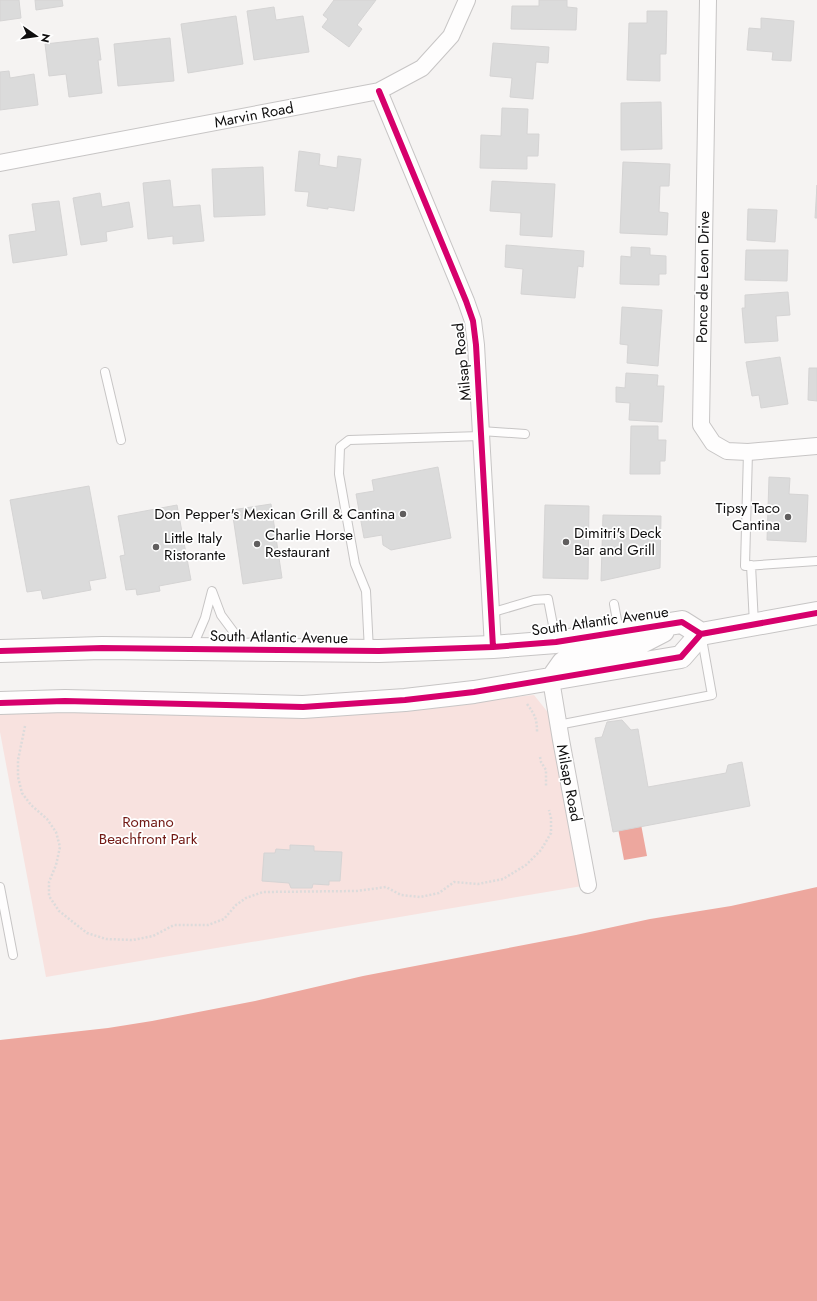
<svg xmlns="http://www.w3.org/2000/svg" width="817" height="1301" viewBox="0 0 817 1301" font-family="Jost,sans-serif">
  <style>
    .green { fill: #f8e2df }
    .water { fill: #eda79e }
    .building { fill: #dbdbdb; stroke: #d5d4d4 }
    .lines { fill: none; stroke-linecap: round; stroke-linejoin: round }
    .lane-casing { stroke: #c7c5c5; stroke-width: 10 }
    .street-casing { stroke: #c7c5c5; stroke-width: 18 }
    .primary-casing { stroke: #c7c5c5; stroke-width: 24 }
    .path { stroke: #dcdbdb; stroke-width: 2.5; stroke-dasharray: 2 2; stroke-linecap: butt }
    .lane { stroke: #fefdfd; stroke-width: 8 }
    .street { stroke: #fefdfd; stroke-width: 16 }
    .primary { stroke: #fefdfd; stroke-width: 22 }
    .cycleway-casing { stroke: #fff; stroke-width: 8 }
    .cycleway { stroke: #d6006c; stroke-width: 6 }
    .poi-dot { fill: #605e5e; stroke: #fff; stroke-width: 1.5 }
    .labels { text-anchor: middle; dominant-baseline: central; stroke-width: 3.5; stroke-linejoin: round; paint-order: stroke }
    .street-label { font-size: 15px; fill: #0f0e0e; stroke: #fff }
    .poi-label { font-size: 15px; fill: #0f0e0e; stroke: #fff; text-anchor: start }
    .park-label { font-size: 15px; fill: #711813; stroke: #fff }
  </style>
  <rect width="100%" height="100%" fill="#f5f3f2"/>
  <path class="green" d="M 534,695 L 558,725 L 588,885 L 46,977 L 0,732 L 0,703 L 468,702 Z"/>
  <path class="water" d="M 640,819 L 647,856 L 624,860 L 617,823 Z
    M 817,887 L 817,1301 L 0,1301 L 0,1040 L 108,1028 L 152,1021 L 255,1001 L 363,976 L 576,935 L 650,919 L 731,906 Z"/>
  <path class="building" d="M 0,0 L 19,0 L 21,18 L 0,21 Z
    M 35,0 L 62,0 L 63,6 L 36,10 Z
    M 334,0 L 376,0 L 357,25 L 362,29 L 349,47 L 322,27 L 328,19 L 323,15 Z
    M 539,0 L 567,0 L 567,7 L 577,8 L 576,30 L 511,29 L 512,6 L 539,6 Z
    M 274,7 L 276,20 L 303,16 L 309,52 L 254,60 L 247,11 Z
    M 647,11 L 667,11 L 666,54 L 660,54 L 660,81 L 627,80 L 629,23 L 647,23 Z
    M 236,16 L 243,64 L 188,73 L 181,24 Z
    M 761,18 L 794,21 L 791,61 L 772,60 L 773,52 L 747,50 L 749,28 L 761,29 Z
    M 98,38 L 101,60 L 98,60 L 102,93 L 69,97 L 66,74 L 49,76 L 45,44 Z
    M 170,38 L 174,81 L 118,86 L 114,44 Z
    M 493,43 L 549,47 L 548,63 L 536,62 L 533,99 L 510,97 L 512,78 L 490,76 Z
    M 9,71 L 10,78 L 34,74 L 38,105 L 0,110 L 0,72 Z
    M 661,102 L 662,149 L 621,150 L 621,103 Z
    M 502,108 L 528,109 L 527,134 L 539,134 L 538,156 L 527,156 L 527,169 L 480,168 L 481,135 L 501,136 Z
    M 299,151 L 320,154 L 319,165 L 337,168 L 338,156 L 361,159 L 354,211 L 328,207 L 328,209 L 307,206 L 309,192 L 295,191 Z
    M 623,162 L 670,164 L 669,186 L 660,186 L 659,212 L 668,213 L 667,235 L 620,233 Z
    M 263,167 L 265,215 L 214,217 L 212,169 Z
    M 170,180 L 173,207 L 200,205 L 204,241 L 173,244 L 173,236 L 148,239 L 143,183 Z
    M 492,181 L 555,184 L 552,237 L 520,235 L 521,213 L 490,211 Z
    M 817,185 L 817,218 L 815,218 Z
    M 100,193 L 102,207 L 129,202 L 133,227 L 106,232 L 107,241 L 81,245 L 73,198 Z
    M 59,201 L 67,255 L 13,263 L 9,235 L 36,231 L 32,204 Z
    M 748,209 L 777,210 L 775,242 L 747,240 Z
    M 506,245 L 584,251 L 583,267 L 578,266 L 575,298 L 521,294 L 523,269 L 505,267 Z
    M 631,247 L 650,248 L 650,255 L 666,256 L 666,274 L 659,274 L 659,285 L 620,284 L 621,256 L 631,257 Z
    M 746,250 L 788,250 L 787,281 L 745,280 Z
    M 788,292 L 790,315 L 776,316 L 778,341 L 745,343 L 742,308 L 745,308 L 745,295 Z
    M 622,307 L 662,310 L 658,366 L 627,363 L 628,345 L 620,344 Z
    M 780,357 L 788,404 L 761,408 L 759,395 L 752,396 L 746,362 Z
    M 809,368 L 817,368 L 817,401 L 808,400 Z
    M 626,373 L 658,375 L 657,386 L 664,386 L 662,422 L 629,420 L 630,403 L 616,402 L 616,387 L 625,388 Z
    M 631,426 L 658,426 L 658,440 L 666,440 L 665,461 L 660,461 L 660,474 L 630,474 Z
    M 438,467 L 451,538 L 391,550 L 383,545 L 382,535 L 364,538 L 356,494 L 374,491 L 372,480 Z
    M 769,477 L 790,478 L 789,494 L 808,495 L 806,542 L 767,540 Z
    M 89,486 L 106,578 L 89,581 L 91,590 L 43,599 L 41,590 L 27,592 L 10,500 Z
    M 271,504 L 282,578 L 243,584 L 232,510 Z
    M 177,505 L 191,580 L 159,586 L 160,591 L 137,595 L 136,589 L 126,590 L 120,556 L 125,555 L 118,516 Z
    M 545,505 L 589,506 L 588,579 L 543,578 Z
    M 603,515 L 661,516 L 660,568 L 601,581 Z
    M 622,720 L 631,730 L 638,729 L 648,787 L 726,773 L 728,765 L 742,762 L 750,806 L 613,832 L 595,738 L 602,737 L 607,722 Z
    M 290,845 L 314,846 L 314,851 L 342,852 L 340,881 L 329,881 L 329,885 L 313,884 L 312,888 L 291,888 L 289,883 L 262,881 L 264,853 L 275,853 L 276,849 L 290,850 Z"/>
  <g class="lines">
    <defs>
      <path id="lane" d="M 105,372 L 121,440
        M 481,431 L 525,434
        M 748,452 L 745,566 L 817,561
        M 751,565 L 754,624
        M 614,604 L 619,631
        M 490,613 L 534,600 L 548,599 L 556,641
        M 192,648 L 205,618 L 212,591 L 221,615 L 244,646
        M 369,651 L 366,591 L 355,564 L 339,474 L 340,447 L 349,440 L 481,436
        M 558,725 L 712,695 L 702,639
        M 0,887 L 13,955"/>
      <path id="street" d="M 708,0 L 701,425 L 713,443 L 727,451 L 748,452 L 817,446
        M 379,91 L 466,301 L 473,321 L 476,345 L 493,647
        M 0,163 L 379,91 L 422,68 L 451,36 L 467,0
        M 551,680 L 561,740 L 588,885"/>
      <path id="primary" d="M 701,634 L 817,613
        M 0,651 L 102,648 L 379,651 L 493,647 L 556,642 L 682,622 L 701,634
        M 551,680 L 563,663 L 570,659 L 630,648 L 663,631
        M 0,703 L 65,701 L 303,707 L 405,700 L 474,692 L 681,657 L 701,634"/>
    </defs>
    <use href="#lane" class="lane-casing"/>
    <use href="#street" class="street-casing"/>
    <use href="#primary" class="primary-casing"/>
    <path class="path" d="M 527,704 C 535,715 537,719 537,732
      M 25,726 L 18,760 L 18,777 L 22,793 L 31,805 L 47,819 L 56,832 L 60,847 L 56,865 L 49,882 L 49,896 L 59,911 L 87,933 L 106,939 L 133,940 L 153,936 L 174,925 L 208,925 L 224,919 L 236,905 L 246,898 L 263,892 L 357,891 L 386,887 L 401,895 L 420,897 L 439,893 L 454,882 L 478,884 L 503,879 L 526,865 L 541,850 L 551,833 L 551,818 L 549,810
      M 540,757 L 541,762 L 546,770 L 546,787"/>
    <use href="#lane" class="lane"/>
    <use href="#street" class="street"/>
    <use href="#primary" class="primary"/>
    <defs>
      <path id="cycleway" d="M 379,91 L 466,301 L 473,321 L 476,345 L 493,647
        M 701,634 L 817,613
        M 0,651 L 102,648 L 379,651 L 493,647 L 556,642 L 682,622 L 701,634
        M 0,703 L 65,701 L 303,707 L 405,700 L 474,692 L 681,657 L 701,634"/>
    </defs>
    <use href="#cycleway" class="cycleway-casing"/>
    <use href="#cycleway" class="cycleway"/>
  </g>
  <g class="poi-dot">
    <circle cx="403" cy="514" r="4"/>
    <circle cx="788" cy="517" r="4"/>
    <circle cx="566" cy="542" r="4"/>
    <circle cx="257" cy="544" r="4"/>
    <circle cx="156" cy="547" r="4"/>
  </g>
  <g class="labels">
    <g class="street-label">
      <text transform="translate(254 115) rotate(-11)">Marvin Road</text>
      <text transform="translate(703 277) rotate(-89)">Ponce de Leon Drive</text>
      <text transform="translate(462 362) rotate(-96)">Milsap Road</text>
      <text transform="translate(600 621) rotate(-8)">South Atlantic Avenue</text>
      <text transform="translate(279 637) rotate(1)">South Atlantic Avenue</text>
      <text transform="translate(569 783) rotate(79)">Milsap Road</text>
    </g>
    <g class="poi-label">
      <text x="780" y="508" text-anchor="end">Tipsy Taco<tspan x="780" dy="17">Cantina</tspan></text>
      <text x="395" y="514" text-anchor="end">Don Pepper's Mexican Grill &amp; Cantina</text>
      <text x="574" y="533">Dimitri's Deck<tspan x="574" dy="17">Bar and Grill</tspan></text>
      <text x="265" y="535">Charlie Horse<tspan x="265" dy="17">Restaurant</tspan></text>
      <text x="164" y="538">Little Italy<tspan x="164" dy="17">Ristorante</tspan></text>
    </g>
    <g class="park-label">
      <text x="148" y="822">Romano<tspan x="148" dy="17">Beachfront Park</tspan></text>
    </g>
  </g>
  <g transform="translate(36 36) rotate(103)" stroke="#ffffff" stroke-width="3" paint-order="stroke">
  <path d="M0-3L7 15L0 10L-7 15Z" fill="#0f0e0e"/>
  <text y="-6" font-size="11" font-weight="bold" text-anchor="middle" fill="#0f0e0e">N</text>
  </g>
</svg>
